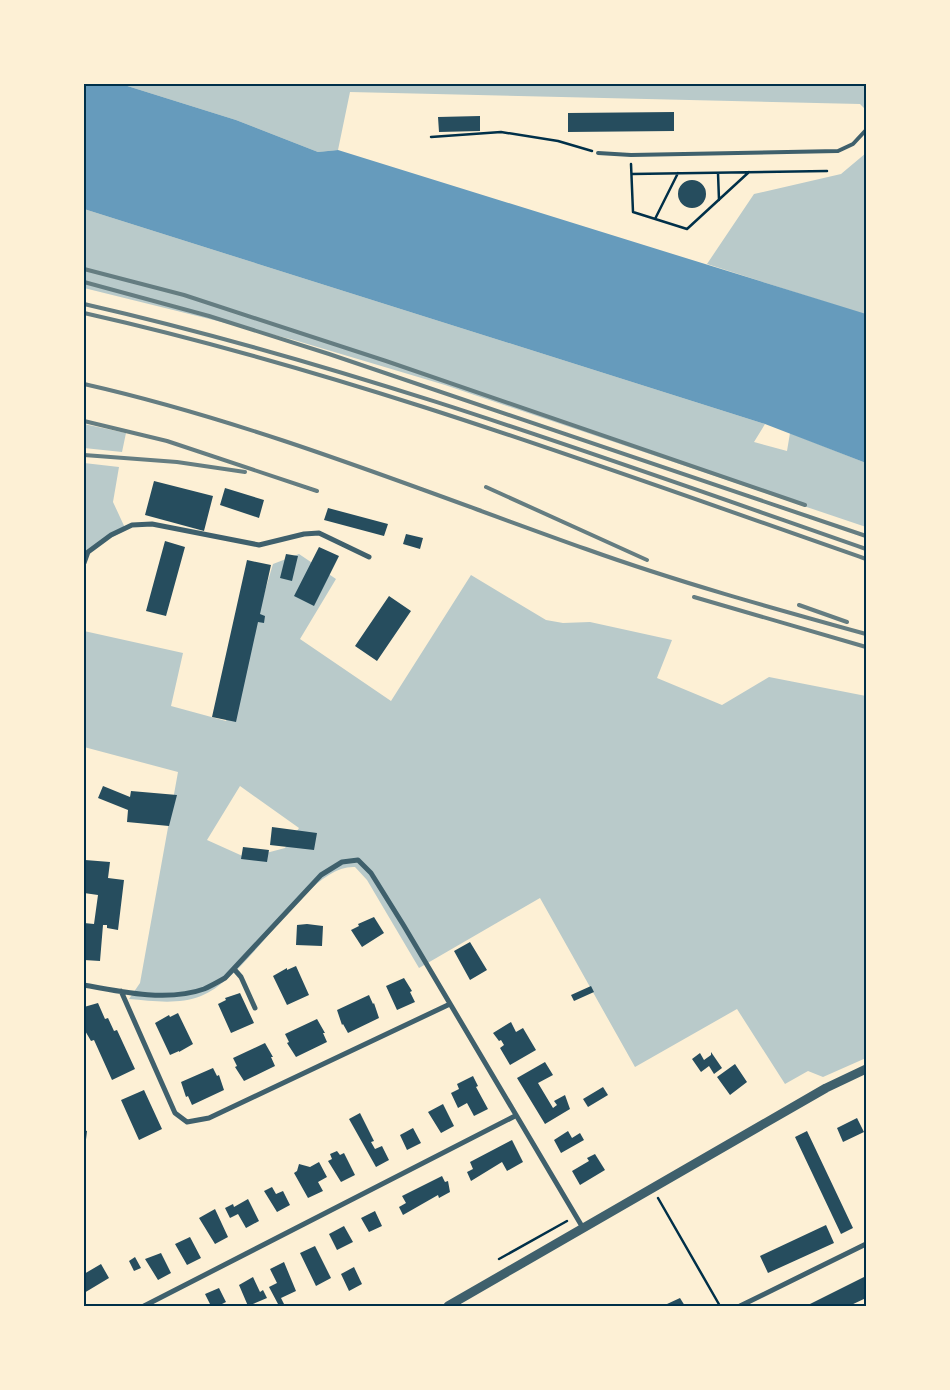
<svg xmlns="http://www.w3.org/2000/svg" width="950" height="1390" viewBox="0 0 950 1390" font-family="'DejaVu Sans',sans-serif">
  <style>
    .green { fill: #b9caca; fill-rule: evenodd }
    .water { fill: #669bbc }
    .building { fill: #264d5e }
    .lines { fill: none; stroke-linecap: round; stroke-linejoin: round }
    .path { stroke: #003049; stroke-width: 2.5 }
    .service { stroke: #3f606c; stroke-width: 4 }
    .minor { stroke: #3f606c; stroke-width: 5 }
    .tertiary { stroke: #3f606c; stroke-width: 9 }
    .rail { stroke: #657d81; stroke-width: 4 }
    .neatline { fill: none; stroke: #003049; stroke-width: 2 }
  </style>
  <rect width="100%" height="100%" fill="#fdf0d5"/>
  <path class="green" d="M 121,84 L 866,84 L 866,110 L 860,104 L 350,92 L 338,150 L 318,152 L 236,120 Z
    M 866,153 L 866,315 L 707,264 L 754,194 L 841,174 Z
    M 84,209 L 765,424 L 754,442 L 787,451 L 790,433 L 866,463 L 866,527 L 445,385 L 294,340 L 84,288 Z
    M 84,424 L 126,433 L 122,452 L 84,448 Z
    M 84,463 L 119,467 L 113,502 L 126,530 L 93,547 L 84,555 Z
    M 299,554 L 336,579 L 300,639 L 391,701 L 471,575 L 546,620 L 563,623 L 590,622 L 672,640 L 657,678 L 722,705 L 769,677 L 866,696 L 866,1058 L 823,1077 L 808,1071 L 785,1084 L 737,1009 L 635,1067 L 540,898 L 419,968 L 367,880 L 355,867 C 306,864 252,976 201,996 C 178,1005 153,1001 129,999 L 140,983 L 178,772 L 84,747 L 84,631 L 183,653 L 171,706 L 226,721 L 273,564 ZM 240,786 L 299,828 L 285,848 L 247,858 L 207,840 Z"/>
  <path class="water" d="M 84,84 L 121,84 L 236,120 L 318,152 L 338,150 L 866,314 L 866,463 L 765,424 L 84,209 Z"/>
  <path class="building" d="M 674,112 L 674,131 L 568,132 L 568,113 Z
    M 480,116 L 480,131 L 439,132 L 438,117 Z
    M678 194a14 14 0 1 1 28 0a14 14 0 1 1-28 0Z
    M 154,481 L 213,496 L 204,531 L 145,515 Z
    M 225,488 L 264,500 L 259,518 L 220,505 Z
    M 328,508 L 388,524 L 384,536 L 324,520 Z
    M 406,534 L 423,538 L 420,549 L 403,544 Z
    M 165,541 L 185,547 L 166,616 L 146,611 Z
    M 319,547 L 339,556 L 314,606 L 294,596 Z
    M 286,554 L 298,556 L 292,581 L 280,578 Z
    M 247,560 L 271,565 L 260,614 L 265,616 L 264,623 L 258,622 L 236,722 L 212,717 Z
    M 389,596 L 411,611 L 377,661 L 355,646 Z
    M 103,786 L 130,797 L 131,791 L 177,795 L 169,826 L 127,822 L 128,810 L 98,798 Z
    M 272,827 L 317,833 L 314,850 L 270,845 Z
    M 243,847 L 269,850 L 267,862 L 241,859 Z
    M 85,860 L 110,862 L 108,878 L 124,880 L 118,930 L 107,928 L 107,925 L 103,925 L 100,961 L 84,960 L 84,923 L 94,924 L 98,895 L 84,893 Z
    M 374,917 L 384,933 L 362,947 L 351,930 L 359,926 L 358,924 Z
    M 307,924 L 323,926 L 322,946 L 296,945 L 297,925 Z
    M 470,942 L 487,970 L 470,980 L 454,951 Z
    M 296,966 L 309,995 L 287,1005 L 273,976 L 287,968 L 287,970 Z
    M 404,978 L 412,991 L 410,992 L 415,1002 L 397,1010 L 386,986 Z
    M 591,986 L 594,992 L 574,1001 L 571,995 Z
    M 240,993 L 254,1023 L 231,1033 L 218,1004 L 226,1000 L 225,998 Z
    M 369,995 L 373,1004 L 374,1003 L 379,1018 L 348,1033 L 343,1024 L 342,1025 L 337,1010 Z
    M 98,1003 L 105,1019 L 108,1018 L 114,1031 L 117,1030 L 135,1069 L 112,1080 L 94,1040 L 91,1041 L 84,1029 L 84,1007 Z
    M 178,1013 L 193,1044 L 179,1052 L 179,1051 L 170,1055 L 155,1023 L 169,1015 L 170,1017 Z
    M 317,1019 L 325,1033 L 323,1033 L 327,1042 L 296,1057 L 287,1043 L 289,1042 L 285,1034 Z
    M 511,1022 L 516,1032 L 523,1028 L 536,1050 L 510,1065 L 500,1048 L 504,1045 L 501,1040 L 499,1041 L 493,1033 Z
    M 265,1043 L 273,1057 L 271,1057 L 275,1066 L 244,1081 L 235,1067 L 237,1066 L 233,1058 Z
    M 711,1052 L 722,1068 L 714,1074 L 709,1066 L 701,1072 L 692,1059 L 700,1053 L 704,1060 L 711,1055 Z
    M 545,1062 L 553,1075 L 538,1083 L 553,1108 L 557,1105 L 554,1101 L 565,1095 L 570,1109 L 545,1124 L 517,1078 Z
    M 735,1064 L 747,1082 L 730,1095 L 717,1077 Z
    M 213,1068 L 217,1076 L 219,1075 L 224,1090 L 192,1105 L 188,1096 L 186,1097 L 181,1082 Z
    M 473,1076 L 478,1086 L 476,1087 L 488,1109 L 474,1116 L 467,1103 L 458,1108 L 451,1093 L 459,1089 L 457,1084 Z
    M 603,1087 L 608,1095 L 588,1107 L 583,1099 Z
    M 144,1090 L 162,1129 L 139,1140 L 121,1100 Z
    M 443,1104 L 454,1126 L 441,1133 L 428,1112 Z
    M 360,1113 L 374,1141 L 371,1142 L 375,1149 L 382,1146 L 389,1160 L 376,1167 L 349,1119 Z
    M 857,1118 L 864,1132 L 843,1142 L 837,1128 Z
    M 413,1128 L 421,1143 L 407,1150 L 400,1135 Z
    M 84,1130 L 87,1131 L 85,1148 L 84,1148 Z
    M 568,1131 L 572,1138 L 580,1133 L 584,1140 L 561,1153 L 554,1140 Z
    M 807,1131 L 853,1228 L 841,1234 L 795,1137 Z
    M 512,1140 L 523,1162 L 507,1171 L 502,1162 L 471,1181 L 467,1172 L 473,1169 L 470,1162 Z
    M 337,1151 L 340,1155 L 344,1153 L 355,1175 L 341,1182 L 328,1161 L 332,1159 L 330,1154 Z
    M 595,1154 L 605,1170 L 580,1185 L 572,1171 L 589,1161 L 587,1158 Z
    M 319,1162 L 327,1177 L 318,1182 L 323,1191 L 308,1198 L 294,1173 L 297,1171 L 299,1164 L 310,1167 Z
    M 442,1176 L 445,1182 L 448,1181 L 450,1192 L 439,1198 L 438,1195 L 403,1215 L 399,1207 L 406,1203 L 402,1196 Z
    M 272,1187 L 276,1194 L 283,1191 L 290,1205 L 277,1212 L 264,1191 Z
    M 248,1199 L 259,1221 L 246,1228 L 238,1214 L 230,1218 L 225,1208 L 233,1204 L 234,1207 Z
    M 215,1209 L 228,1237 L 215,1244 L 199,1218 Z
    M 375,1211 L 382,1226 L 369,1232 L 361,1218 Z
    M 826,1225 L 834,1243 L 768,1273 L 760,1256 Z
    M 344,1226 L 353,1242 L 337,1250 L 329,1234 Z
    M 190,1237 L 201,1258 L 187,1265 L 175,1244 Z
    M 315,1246 L 331,1278 L 316,1286 L 300,1253 Z
    M 161,1253 L 171,1273 L 158,1280 L 145,1259 Z
    M 135,1257 L 141,1268 L 134,1271 L 129,1261 Z
    M 284,1262 L 296,1291 L 281,1298 L 285,1306 L 274,1306 L 278,1304 L 269,1287 L 277,1283 L 270,1269 Z
    M 101,1264 L 109,1278 L 84,1293 L 84,1274 Z
    M 354,1267 L 362,1284 L 349,1291 L 341,1274 Z
    M 866,1276 L 866,1298 L 849,1306 L 806,1306 Z
    M 253,1277 L 260,1292 L 263,1290 L 267,1298 L 248,1306 L 239,1285 Z
    M 219,1288 L 226,1302 L 218,1306 L 211,1306 L 205,1294 Z
    M 680,1298 L 685,1306 L 664,1306 L 667,1304 Z"/>
  <g class="lines">
    <path class="path" d="M 431,137 L 501,132 L 558,141 L 592,151
      M 631,164 L 633,212 L 687,229 L 749,172
      M 718,173 L 719,200
      M 632,174 L 827,171
      M 655,219 L 678,173
      M 658,1198 L 720,1306
      M 499,1259 L 567,1221"/>
    <path class="service" d="M 598,153 L 631,155 L 838,151 L 853,144 L 866,130"/>
    <path class="minor" d="M 84,563 L 88,552 L 111,535 L 132,525 L 152,524 L 259,545 L 304,534 L 319,533 L 369,557
      M 234,969 L 241,977 L 255,1008
      M 84,985 C 121,992 168,1002 204,989 C 211,986 218,982 225,978 L 321,875 L 342,862 L 358,860 L 371,873 L 404,926 L 583,1228
      M 121,991 L 175,1113 L 187,1122 L 209,1118 L 450,1004
      M 144,1306 L 515,1116
      M 740,1306 L 866,1244"/>
    <path class="tertiary" d="M 448,1306 L 826,1088 L 866,1069"/>
    <path class="rail" d="M 84,269 L 184,295 L 386,361 L 805,505
      M 84,282 L 209,316 L 329,354 L 866,536
      M 84,304 C 351,365 608,459 866,549
      M 84,313 C 351,373 608,469 866,559
      M 84,384 C 256,423 420,490 586,549 C 678,582 772,608 866,634
      M 84,421 L 167,441 L 317,491
      M 84,455 L 177,462 L 245,472
      M 486,487 L 647,560
      M 694,597 L 866,647
      M 799,605 L 847,622"/>
  </g>
  <rect width="950" height="1390" fill="none" stroke="#fdf0d5" stroke-width="170"/>
  <rect x="85" y="85" width="780" height="1220" class="neatline"/>
</svg>
